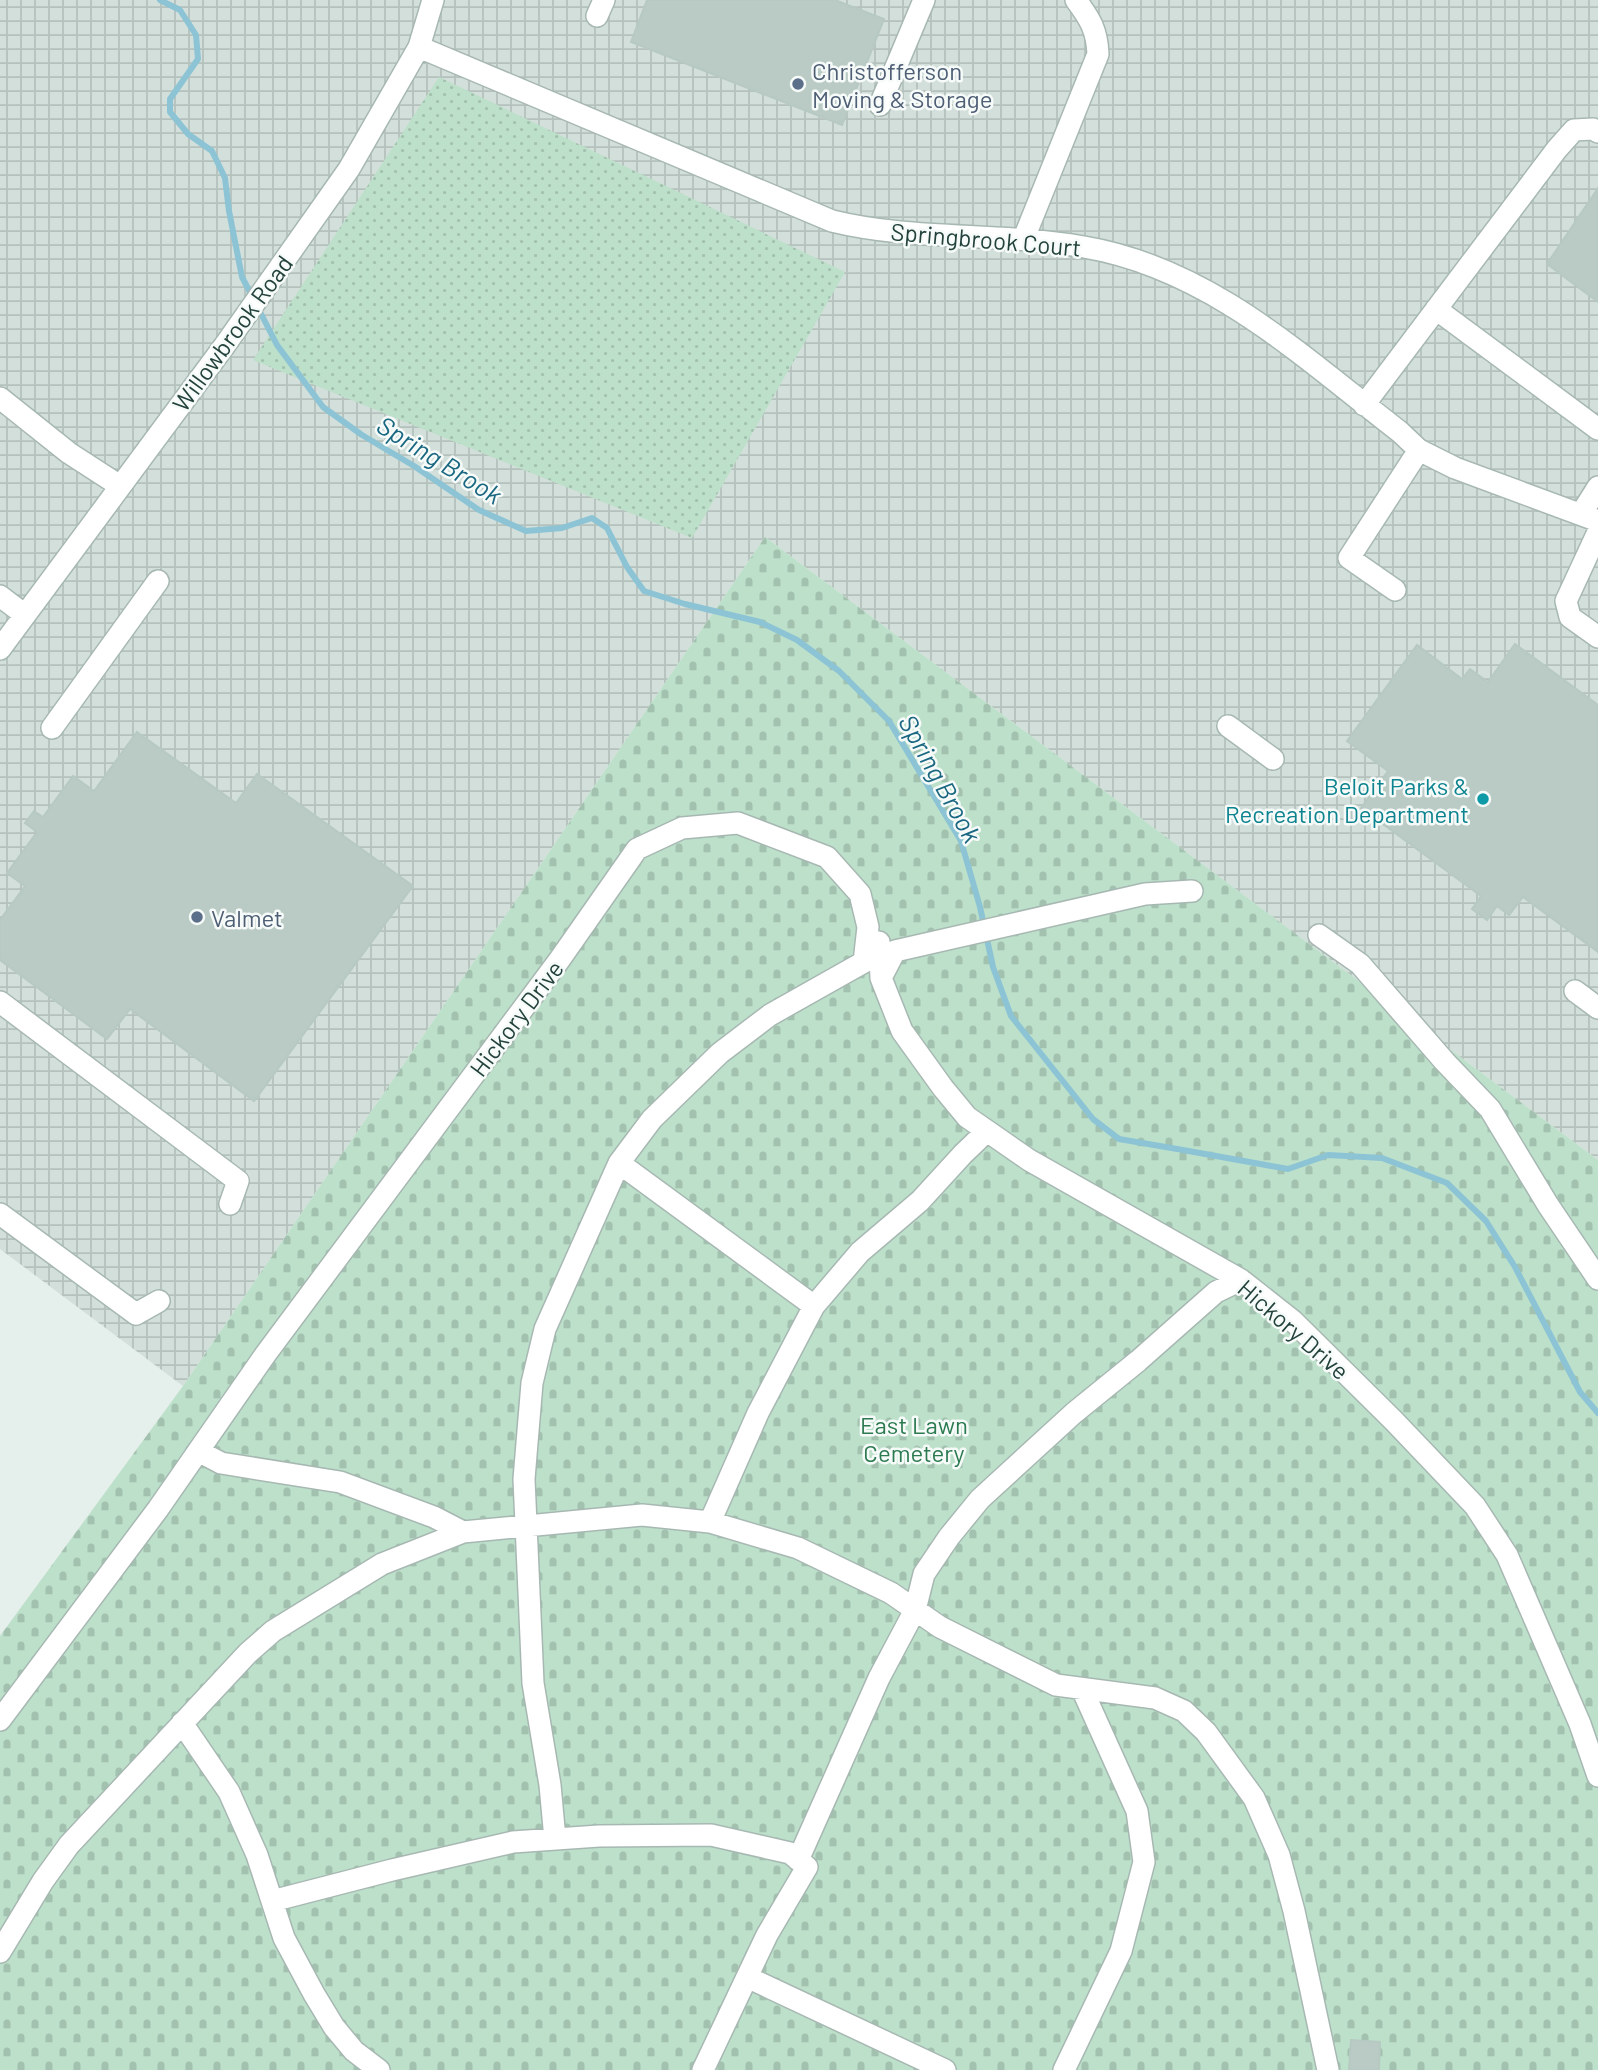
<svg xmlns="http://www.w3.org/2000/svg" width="1598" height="2070" viewBox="0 0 1598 2070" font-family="Barlow,sans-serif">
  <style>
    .industrial { fill: url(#industrial-grid) }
    .grass { fill: url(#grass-dots) }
    .cemetery { fill: url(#cemetery-stones) }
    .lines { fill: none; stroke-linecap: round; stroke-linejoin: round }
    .stream { stroke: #8cc4d5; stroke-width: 6 }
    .building { fill: #bacac4; stroke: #b7c9c3; stroke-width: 2 }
    .minor-casing { stroke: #a7b8b3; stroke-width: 24 }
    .minor { stroke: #fff; stroke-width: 21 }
    .service-dot { fill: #5c6f8a; stroke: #f6fbf9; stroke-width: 2.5 }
    .culture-dot { fill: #0f9aa8; stroke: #f6fbf9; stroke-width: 2.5 }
    .labels { text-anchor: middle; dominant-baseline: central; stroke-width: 5; stroke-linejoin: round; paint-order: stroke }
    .service-label { font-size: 24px; fill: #4e5e75; stroke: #f6fbf9; text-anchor: start }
    .street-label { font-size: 24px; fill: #23423c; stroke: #f6fbf9 }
    .culture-label { font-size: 24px; fill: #0d838f; stroke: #f6fbf9; text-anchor: end }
    .park-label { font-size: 24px; fill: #2b7a50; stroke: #f6fbf9 }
    .water-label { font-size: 26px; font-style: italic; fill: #1a6781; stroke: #f6fbf9 }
  </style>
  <defs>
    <pattern id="industrial-grid" width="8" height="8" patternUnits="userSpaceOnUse" patternTransform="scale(1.75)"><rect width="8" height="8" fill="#d3dfda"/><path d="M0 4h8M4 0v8" fill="none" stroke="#b5c1bc"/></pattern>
    <pattern id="grass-dots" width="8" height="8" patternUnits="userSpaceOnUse" patternTransform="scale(1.75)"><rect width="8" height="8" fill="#bde0ca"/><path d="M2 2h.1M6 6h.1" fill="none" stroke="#a2c1ae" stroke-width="1.8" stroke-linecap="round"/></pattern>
    <pattern id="cemetery-stones" width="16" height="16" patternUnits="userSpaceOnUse" patternTransform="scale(1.75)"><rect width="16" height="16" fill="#bde0ca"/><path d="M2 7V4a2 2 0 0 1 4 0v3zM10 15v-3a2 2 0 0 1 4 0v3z" fill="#a2c1ae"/></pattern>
  </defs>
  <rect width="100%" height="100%" fill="#e5efeb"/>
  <path class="industrial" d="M 0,0 L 1598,0 L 1598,1160 L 765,537 L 183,1386 L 0,1249 Z"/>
  <path class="grass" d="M 439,77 L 845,272 L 692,538 L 253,360 Z"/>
  <path class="cemetery" d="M 765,537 L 1598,1160 L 1598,2070 L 0,2070 L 0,1636 L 183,1386 Z"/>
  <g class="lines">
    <path class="stream" d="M 160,0 L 180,10 L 196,35 L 198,59 L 170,99 L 170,112 L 188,134 L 212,151 L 225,178 L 229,211 L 242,277 L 252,296
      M 257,306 L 277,345 L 323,407 L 362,435 L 414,466 L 479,510 L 526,531 L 562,528 L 592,518 L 607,528 L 627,567 L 644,591 L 685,604 L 760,622 L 797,640 L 839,671 L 889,721 L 961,841 L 980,907 L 993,967 L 1011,1016 L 1093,1119 L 1119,1139 L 1183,1150 L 1288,1169 L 1328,1155 L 1382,1158 L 1447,1183 L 1486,1221 L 1515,1267 L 1580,1392 L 1598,1413"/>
  </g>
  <path class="building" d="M 647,0 L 835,0 L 884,19 L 842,125 L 631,42 Z
    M 1598,188 L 1598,302 L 1547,264 Z
    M 1515,644 L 1598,705 L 1598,952 L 1523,897 L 1509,915 L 1497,906 L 1487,920 L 1472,909 L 1481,896 L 1361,808 L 1388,771 L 1347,741 L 1417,645 L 1462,679 L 1470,669 L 1488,682 Z
    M 137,732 L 236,803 L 257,774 L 413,886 L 254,1101 L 130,1009 L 107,1039 L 0,960 L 0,920 L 25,886 L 7,873 L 37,832 L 25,823 L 34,811 L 43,817 L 73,776 L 94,791 Z
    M 1351,2040 L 1380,2042 L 1379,2070 L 1349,2070 Z"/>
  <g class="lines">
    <defs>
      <path id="minor" d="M 597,16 L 604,0
        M 419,47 L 832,221 C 913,241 1001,232 1084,247 C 1209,268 1303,357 1400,432 L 1419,450 L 1455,468 L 1598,521
        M 880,105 L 924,0
        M 1024,238 L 1098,54 C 1097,30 1090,19 1076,0
        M 1436,309 L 1598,429
        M 0,398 L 69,453 L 120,486
        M 1364,405 L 1557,149 L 1574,130 L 1593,129 L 1598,132
        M 1581,514 L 1598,487
        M 1598,532 L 1566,601 L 1570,617 L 1598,637
        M 1395,590 L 1349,558 L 1419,450
        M 0,596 L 25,615
        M 0,649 L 225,345 L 349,169 L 419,47 L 433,0
        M 1228,726 L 1273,759
        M 52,728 L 158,581
        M 1319,935 L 1360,964 L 1445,1062 L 1490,1109 L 1548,1205 L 1598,1279
        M 879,942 L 881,978 L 902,1031 L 943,1088 L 967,1117 L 1029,1160 L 1241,1280 L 1293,1321 L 1394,1421 L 1475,1506 L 1507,1555 L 1580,1724 L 1598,1776
        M 882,976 L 895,951 L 1145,894 L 1192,891
        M 1575,991 L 1598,1008
        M 0,1002 L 238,1181 L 230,1204
        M 619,1163 L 814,1306
        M 0,1214 L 136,1314 L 159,1301
        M 198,1451 L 221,1463 L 340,1482 L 434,1517 L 463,1532
        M 710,1522 L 758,1413 L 814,1306 L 860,1252 L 920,1201 L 963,1154 L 987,1131
        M 0,1720 L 158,1509 L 265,1355 L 560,959 L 637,849 L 682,828 L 738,823 L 827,857 L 860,894 L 868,927 L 864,962 L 770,1015 L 720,1053 L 652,1119 L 619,1163 L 545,1329 L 532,1383 L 524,1479 L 533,1683 L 550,1785 L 555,1839
        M 182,1723 L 229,1792 L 257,1855 L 284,1938 L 314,1994 L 334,2027 L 354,2051 L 379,2070
        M 798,1860 L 879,1678 L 915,1610 L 924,1574 L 949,1537 L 980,1499 L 1074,1413 L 1138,1361 L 1216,1292 L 1241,1280
        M 272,1901 L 392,1870 L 513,1842 L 599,1836 L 711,1835 L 790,1853 L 807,1867 L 767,1935 L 747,1977
        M 0,1952 L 43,1881 L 69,1845 L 248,1653 L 273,1631 L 382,1564 L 463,1532 L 642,1515 L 710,1522 L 798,1548 L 891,1593 L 940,1627 L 1056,1685 L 1155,1698 L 1184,1711 L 1206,1732 L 1254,1798 L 1279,1855 L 1294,1911 L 1328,2070
        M 703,2070 L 747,1977 L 945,2070
        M 1064,2070 L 1121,1951 L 1144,1862 L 1137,1811 L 1082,1689"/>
    </defs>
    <use href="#minor" class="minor-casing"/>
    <use href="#minor" class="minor"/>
  </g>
  <g class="service-dot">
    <circle cx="798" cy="84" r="7"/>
    <circle cx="197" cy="917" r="7"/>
  </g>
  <circle class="culture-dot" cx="1483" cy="799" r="7"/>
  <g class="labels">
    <g class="service-label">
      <text x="812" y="70">Christofferson<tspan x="812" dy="28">Moving &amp; Storage</tspan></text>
      <text x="211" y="917">Valmet</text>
    </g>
    <g class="street-label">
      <text transform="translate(986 239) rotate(5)">Springbrook Court</text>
      <text transform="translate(232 333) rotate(-54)">Willowbrook Road</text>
      <text transform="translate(516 1018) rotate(-53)">Hickory Drive</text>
      <text transform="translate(1294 1329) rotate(41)">Hickory Drive</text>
    </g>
    <g class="culture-label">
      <text x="1469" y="785">Beloit Parks &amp;<tspan x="1469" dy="28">Recreation Department</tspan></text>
    </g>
    <g class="park-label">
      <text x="914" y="1424">East Lawn<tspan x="914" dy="28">Cemetery</tspan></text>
    </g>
    <g class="water-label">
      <text transform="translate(440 459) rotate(32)">Spring Brook</text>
      <text transform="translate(941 778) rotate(61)">Spring Brook</text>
    </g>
  </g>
</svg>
